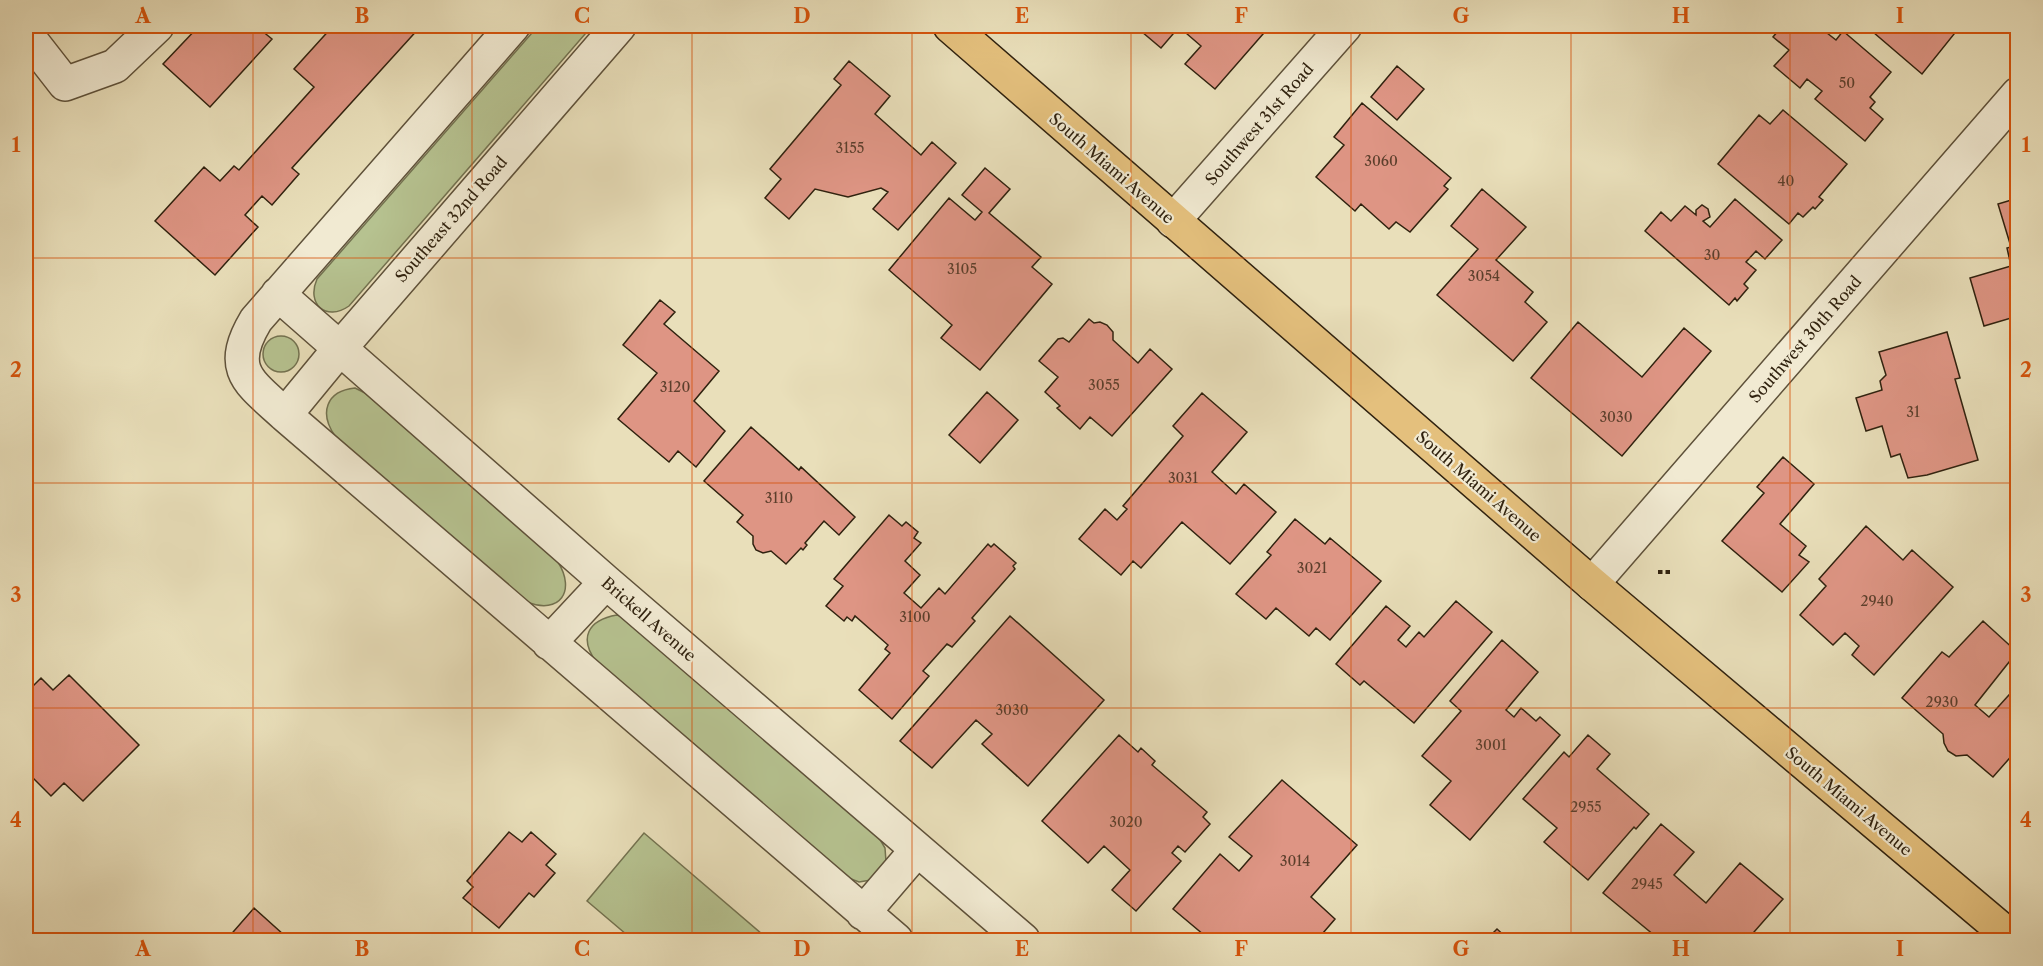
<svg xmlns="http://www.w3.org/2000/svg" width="2043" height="966" viewBox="0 0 2043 966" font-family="'Libre Caslon Text',serif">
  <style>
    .green { fill: #b6c290; stroke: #737250; stroke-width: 1.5 }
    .building { fill: #de9584; stroke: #30220f; stroke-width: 1.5 }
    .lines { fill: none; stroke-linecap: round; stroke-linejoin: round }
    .minor-casing { stroke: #5e513a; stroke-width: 36 }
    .major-casing { stroke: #30220f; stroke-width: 36 }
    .path { stroke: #30220f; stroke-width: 4; stroke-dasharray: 4.5 3; stroke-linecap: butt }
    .minor { stroke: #f1ead2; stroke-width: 33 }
    .major { stroke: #e4c07d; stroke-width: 33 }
    .grid { fill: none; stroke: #d6540c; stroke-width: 1.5; stroke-opacity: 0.55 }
    .labels { text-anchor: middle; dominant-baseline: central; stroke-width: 4.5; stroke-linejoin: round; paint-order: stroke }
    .number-label { font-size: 14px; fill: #5c3f2c }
    .street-label { font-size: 16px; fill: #30220f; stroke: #f1ead2 }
    .neatline { fill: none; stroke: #d6540c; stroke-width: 2 }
    .grid-label { font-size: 20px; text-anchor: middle; font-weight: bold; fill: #d6540c }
  </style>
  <rect width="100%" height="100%" fill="#e9dfba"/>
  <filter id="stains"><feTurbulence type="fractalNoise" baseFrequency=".00333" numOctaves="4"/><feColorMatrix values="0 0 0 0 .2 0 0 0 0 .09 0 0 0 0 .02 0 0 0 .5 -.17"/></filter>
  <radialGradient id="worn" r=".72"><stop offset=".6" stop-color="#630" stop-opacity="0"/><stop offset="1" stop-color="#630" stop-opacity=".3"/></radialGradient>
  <path class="green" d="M 538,26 L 592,26 L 349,306 C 326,322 306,304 317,279 Z
    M263 354a18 18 0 1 1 36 0a18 18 0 1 1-36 0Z
    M 355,388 L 365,393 L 558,562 C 576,591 560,615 527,602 L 335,436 C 319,413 326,391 355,388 Z
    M 617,615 L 628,619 L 878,836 L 885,848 L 886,862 L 871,880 L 859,882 L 846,877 L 597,663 C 578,638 588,620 617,615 Z
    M 644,833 L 769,940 L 633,940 L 587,901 Z"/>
  <path class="building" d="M 199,26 L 256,26 L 272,39 L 210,107 L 163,64 Z
    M 333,26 L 421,26 L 292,168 L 299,174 L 272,205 L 262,196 L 245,215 L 258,227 L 215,275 L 155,221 L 204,167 L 220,181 L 234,166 L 239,170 L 314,87 L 294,69 Z
    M 1135,26 L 1270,26 L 1215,89 L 1185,64 L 1201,46 L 1179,27 L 1161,48 Z
    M 1782,26 L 1818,26 L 1836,40 L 1843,31 L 1891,72 L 1870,97 L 1875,102 L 1870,108 L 1883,119 L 1865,141 L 1815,99 L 1822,91 L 1807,79 L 1800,88 L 1774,66 L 1789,50 L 1773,37 Z
    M 1866,26 L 1968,26 L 1962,33 L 1958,29 L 1922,74 Z
    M 849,61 L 890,96 L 875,114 L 921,155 L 932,142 L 956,163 L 898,230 L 873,209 L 888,192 L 881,188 L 848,197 L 815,189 L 789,219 L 765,198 L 781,179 L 770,169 L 841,85 L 834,79 Z
    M 1397,66 L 1424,89 L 1397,120 L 1371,97 Z
    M 1362,103 L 1451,178 L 1444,186 L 1448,189 L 1410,232 L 1396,222 L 1389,229 L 1361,204 L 1355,211 L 1316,177 L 1344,145 L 1334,137 Z
    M 1783,110 L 1847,164 L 1819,197 L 1823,200 L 1815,209 L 1813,207 L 1803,217 L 1798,213 L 1789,224 L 1718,164 L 1759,115 L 1770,124 Z
    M 985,168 L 1010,189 L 989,213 L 1041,257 L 1032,267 L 1052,284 L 980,370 L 941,338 L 952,325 L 889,270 L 949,198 L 975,220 L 982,212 L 962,195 Z
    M 1482,189 L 1526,227 L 1496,260 L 1533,292 L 1525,302 L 1547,322 L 1513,361 L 1437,295 L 1478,249 L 1451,226 Z
    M 2018,198 L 2018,316 L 1984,326 L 1970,278 L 2011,266 L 2007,248 L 2011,247 L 1998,204 Z
    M 1735,199 L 1782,240 L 1765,259 L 1756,251 L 1746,262 L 1756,270 L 1744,284 L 1748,288 L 1737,301 L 1735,298 L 1729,305 L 1645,231 L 1661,212 L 1671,221 L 1685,206 L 1696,215 L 1696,210 L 1702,205 L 1708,209 L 1710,217 L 1703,221 L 1710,227 Z
    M 660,300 L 675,312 L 664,324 L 719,371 L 694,401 L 725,431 L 696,467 L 678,451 L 669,462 L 618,419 L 657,373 L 623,345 Z
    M 1089,319 L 1094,323 L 1100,322 L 1107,325 L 1113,332 L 1113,340 L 1138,363 L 1150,349 L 1172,369 L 1112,436 L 1090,417 L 1080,429 L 1057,408 L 1060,406 L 1045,392 L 1058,377 L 1039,361 L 1058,339 L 1063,338 L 1069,342 Z
    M 1578,322 L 1642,377 L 1684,328 L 1711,351 L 1622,456 L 1531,378 Z
    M 1947,332 L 1960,378 L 1955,379 L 1978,460 L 1927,475 L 1908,478 L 1900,454 L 1891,457 L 1882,426 L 1866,431 L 1856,398 L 1882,390 L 1880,381 L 1886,375 L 1879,352 Z
    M 987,392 L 1018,420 L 980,463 L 949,435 Z
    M 1202,393 L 1247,432 L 1212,472 L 1236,494 L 1244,484 L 1276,512 L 1230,564 L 1182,522 L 1141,568 L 1133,561 L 1121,575 L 1079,539 L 1105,509 L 1117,520 L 1127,509 L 1123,506 L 1183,436 L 1173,426 Z
    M 751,427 L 799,470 L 801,467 L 855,517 L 839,535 L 824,521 L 805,543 L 807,545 L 803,550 L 801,548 L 786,564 L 771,551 L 763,553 L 756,550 L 753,544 L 753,536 L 737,522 L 743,515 L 704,481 Z
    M 1783,457 L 1814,484 L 1780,524 L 1806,546 L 1799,555 L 1809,562 L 1782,592 L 1722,541 L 1764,493 L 1757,487 Z
    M 889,515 L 902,526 L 906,522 L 918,532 L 914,538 L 921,543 L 905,561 L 920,575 L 904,593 L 921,608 L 939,588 L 945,594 L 988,544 L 991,547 L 994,544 L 1016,563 L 1013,566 L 1015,569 L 972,618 L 975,621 L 952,647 L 947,644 L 923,671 L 929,676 L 892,719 L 859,690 L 890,653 L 885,649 L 888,645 L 855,616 L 852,621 L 847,617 L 844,621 L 826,606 L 843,586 L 834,579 Z
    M 1295,519 L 1325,544 L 1330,538 L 1381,581 L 1330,640 L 1316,628 L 1309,636 L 1276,608 L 1266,619 L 1236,594 L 1271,555 L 1267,552 Z
    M 1866,526 L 1903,560 L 1912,550 L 1953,587 L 1874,675 L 1852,655 L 1859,646 L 1845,633 L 1833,645 L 1800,615 L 1826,586 L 1819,579 Z
    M 1456,601 L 1492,632 L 1414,723 L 1364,681 L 1360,685 L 1336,664 L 1386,606 L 1410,626 L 1398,640 L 1406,647 L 1419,632 L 1424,637 Z
    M 1010,616 L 1104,700 L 1028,786 L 982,744 L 992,734 L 976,720 L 932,768 L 900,741 Z
    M 1983,621 L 2017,652 L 1975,705 L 1989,717 L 2018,685 L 2018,754 L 2015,752 L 1993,777 L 1967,755 L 1956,756 L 1948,751 L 1944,743 L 1943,734 L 1902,698 L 1942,652 L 1949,657 Z
    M 1502,640 L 1538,672 L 1506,710 L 1514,717 L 1521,708 L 1536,721 L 1540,717 L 1560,735 L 1470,840 L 1430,805 L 1451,781 L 1422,756 L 1461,711 L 1450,701 Z
    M 69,675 L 139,745 L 83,801 L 64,783 L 51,796 L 26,771 L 26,755 L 31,749 L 26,744 L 26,693 L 41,678 L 53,690 Z
    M 1119,735 L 1138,752 L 1141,748 L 1155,761 L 1152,765 L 1207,812 L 1203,817 L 1210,824 L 1185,852 L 1178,846 L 1172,853 L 1181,861 L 1136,911 L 1112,890 L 1130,870 L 1104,846 L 1088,863 L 1042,821 Z
    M 1588,735 L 1610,754 L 1597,769 L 1649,814 L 1636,829 L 1634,827 L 1588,880 L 1544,842 L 1557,828 L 1523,799 L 1564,752 L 1569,757 Z
    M 1282,780 L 1357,845 L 1311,897 L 1335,919 L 1317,940 L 1233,940 L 1230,938 L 1228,940 L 1210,940 L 1173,909 L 1220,854 L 1239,871 L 1252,856 L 1229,837 Z
    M 1661,824 L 1694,852 L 1674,875 L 1706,903 L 1740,863 L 1783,899 L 1747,940 L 1660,940 L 1603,893 Z
    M 509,832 L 522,842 L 531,832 L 556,854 L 546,865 L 555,873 L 534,897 L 529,893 L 499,928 L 463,898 L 473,887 L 467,881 Z
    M 254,908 L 284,935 L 279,940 L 229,940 L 227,939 Z
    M 1497,929 L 1509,940 L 1486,940 Z"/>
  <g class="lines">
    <defs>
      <path id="minor" d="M 513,26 L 256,320 C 226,370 249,382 285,415 L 896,940
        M 26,34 L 65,84 L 115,66 L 157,26
        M 1173,221 L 1345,26
        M 278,294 L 606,582 L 1023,940
        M 285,415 L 341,347 L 619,26
        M 1592,584 L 2018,94
        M 549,643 L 606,582
        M 863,913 L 917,850"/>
      <path id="major" d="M 950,26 L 1592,584 L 2014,940"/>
    </defs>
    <use href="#minor" class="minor-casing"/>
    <use href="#major" class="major-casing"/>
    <path class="path" d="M 1658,572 L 1673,572"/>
    <use href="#minor" class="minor"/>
    <use href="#major" class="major"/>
  </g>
  <path class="grid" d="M 253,26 L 253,940M 472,26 L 472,940M 692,26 L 692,940M 912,26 L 912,940M 1131,26 L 1131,940M 1351,26 L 1351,940M 1571,26 L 1571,940M 1790,26 L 1790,940M 26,258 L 2018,258M 26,483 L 2018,483M 26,708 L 2018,708"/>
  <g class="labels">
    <g class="number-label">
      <text x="1847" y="83">50</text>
      <text x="850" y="148">3155</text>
      <text x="1381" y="161">3060</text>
      <text x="1786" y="181">40</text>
      <text x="1712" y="255">30</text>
      <text x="962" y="269">3105</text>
      <text x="1484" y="276">3054</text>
      <text x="1104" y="385">3055</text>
      <text x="675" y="387">3120</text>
      <text x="1913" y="412">31</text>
      <text x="1616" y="417">3030</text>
      <text x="1183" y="478">3031</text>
      <text x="779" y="498">3110</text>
      <text x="1312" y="568">3021</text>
      <text x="1877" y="601">2940</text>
      <text x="915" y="617">3100</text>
      <text x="1942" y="702">2930</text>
      <text x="1012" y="710">3030</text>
      <text x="1491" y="745">3001</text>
      <text x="1586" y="807">2955</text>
      <text x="1126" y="822">3020</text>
      <text x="1295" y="861">3014</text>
      <text x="1647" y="884">2945</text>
    </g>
    <g class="street-label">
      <text transform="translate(1259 124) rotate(-49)">Southwest 31st Road</text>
      <text transform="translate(1112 168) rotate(41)">South Miami Avenue</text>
      <text transform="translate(451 219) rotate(-49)">Southeast 32nd Road</text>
      <text transform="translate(1805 339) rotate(-49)">Southwest 30th Road</text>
      <text transform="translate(1479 486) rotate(41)">South Miami Avenue</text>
      <text transform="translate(649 619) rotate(41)">Brickell Avenue</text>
      <text transform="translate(1849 801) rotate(40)">South Miami Avenue</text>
    </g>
  </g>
  <rect width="2043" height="966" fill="none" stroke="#e9dfba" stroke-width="66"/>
  <rect x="33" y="33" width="1977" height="900" class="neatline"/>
  <g class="grid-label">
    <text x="143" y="23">A</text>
    <text x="362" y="23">B</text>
    <text x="582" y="23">C</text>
    <text x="802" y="23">D</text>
    <text x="1022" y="23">E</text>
    <text x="1241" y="23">F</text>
    <text x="1461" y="23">G</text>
    <text x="1681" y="23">H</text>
    <text x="1900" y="23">I</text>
    <text x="16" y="152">1</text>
    <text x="2026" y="152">1</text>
    <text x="16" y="377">2</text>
    <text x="2026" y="377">2</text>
    <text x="16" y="602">3</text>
    <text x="2026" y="602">3</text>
    <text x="16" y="827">4</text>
    <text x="2026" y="827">4</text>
    <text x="143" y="956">A</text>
    <text x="362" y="956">B</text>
    <text x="582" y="956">C</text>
    <text x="802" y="956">D</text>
    <text x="1022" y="956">E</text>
    <text x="1241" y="956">F</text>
    <text x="1461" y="956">G</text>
    <text x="1681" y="956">H</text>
    <text x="1900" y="956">I</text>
  </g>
  <rect width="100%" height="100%" filter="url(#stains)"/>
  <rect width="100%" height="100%" fill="url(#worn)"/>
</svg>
